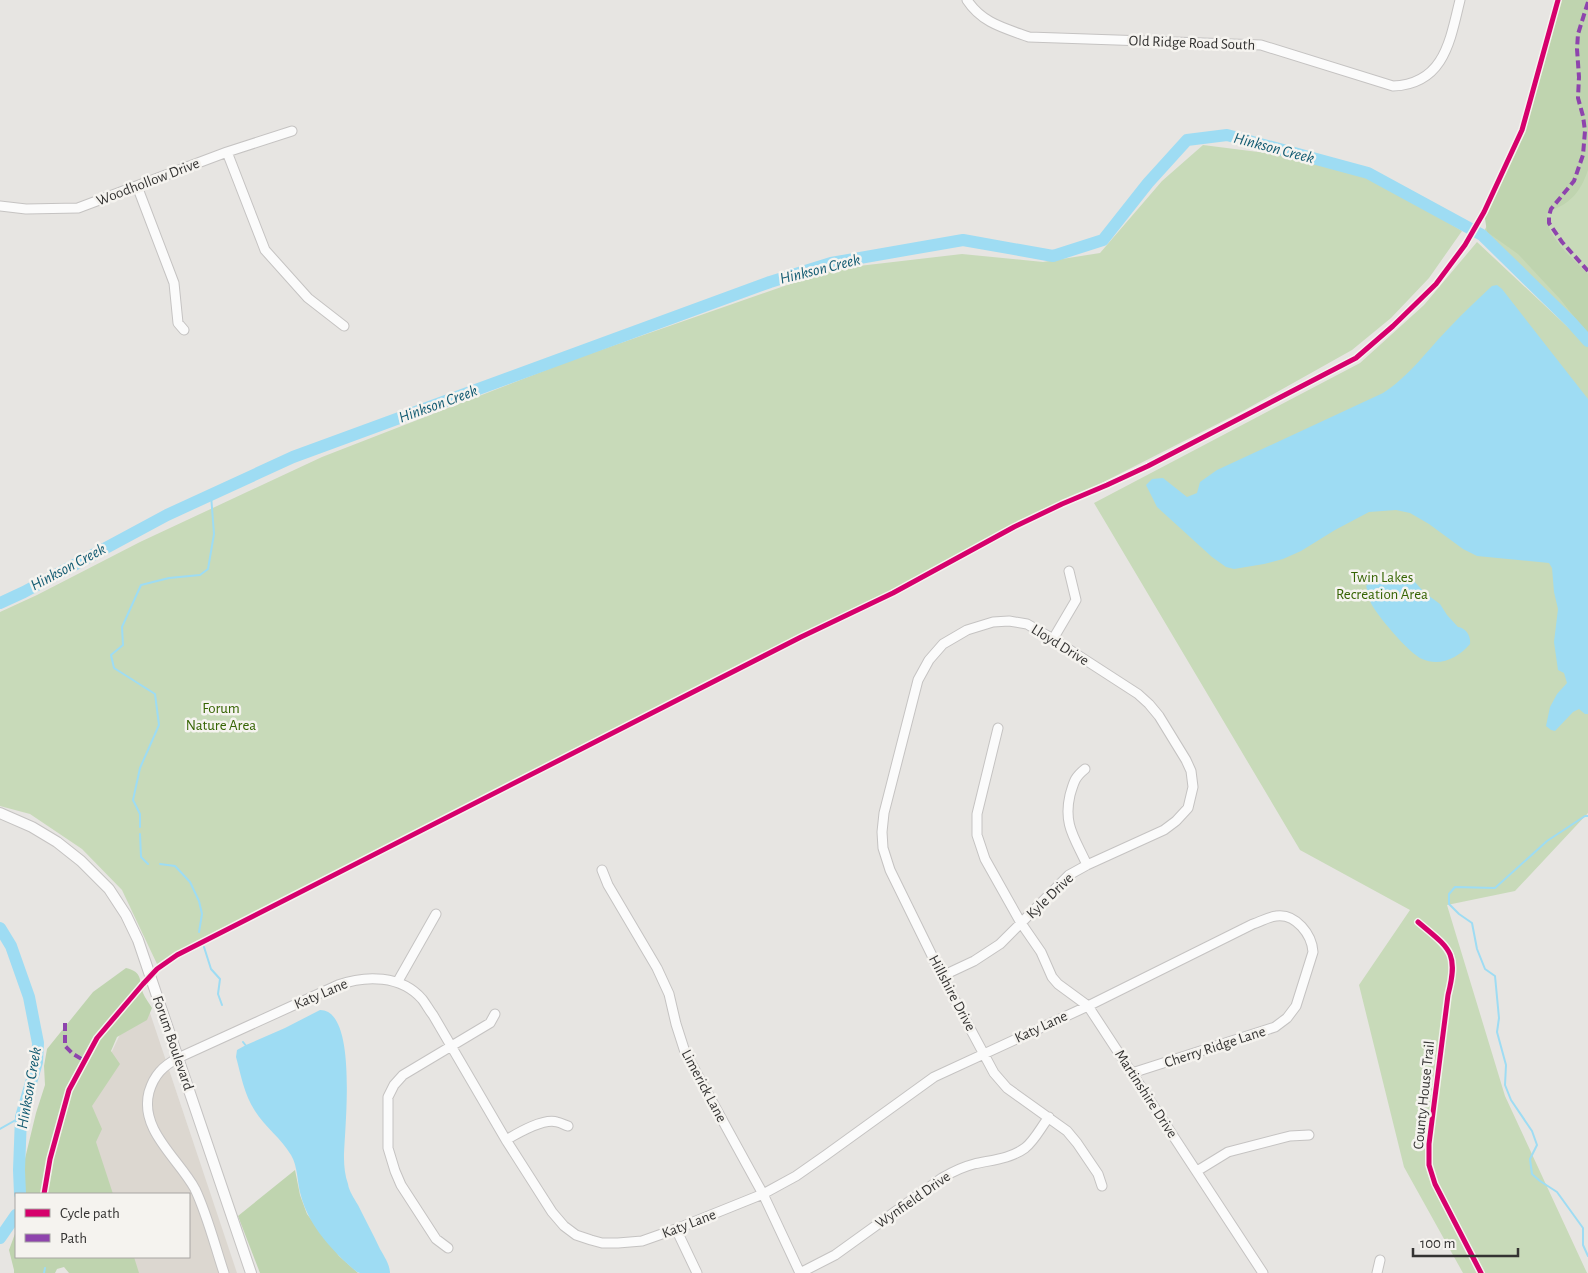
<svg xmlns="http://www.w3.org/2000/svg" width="1588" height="1273" viewBox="0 0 1588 1273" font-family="'Alegreya Sans',sans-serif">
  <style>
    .built { fill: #dcd7d0 }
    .green { fill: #c8dab9 }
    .forest { fill: #bfd4af }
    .water { fill: #9edcf3 }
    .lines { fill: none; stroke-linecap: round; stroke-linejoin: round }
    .stream { stroke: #9edcf3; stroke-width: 2 }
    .river { stroke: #9edcf3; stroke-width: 12 }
    .minor-casing { stroke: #c5c3c2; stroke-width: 11 }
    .tertiary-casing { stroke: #c5c3c2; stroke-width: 12 }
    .minor { stroke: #fbfbfb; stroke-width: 9 }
    .tertiary { stroke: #fbfbfb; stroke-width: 10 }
    .quiet { stroke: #8e44ad; stroke-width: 4; stroke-dasharray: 8 4; stroke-linecap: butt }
    .cycleway-casing { stroke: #f5f3ef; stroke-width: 8 }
    .cycleway { stroke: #d6006c; stroke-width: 5 }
    .labels { text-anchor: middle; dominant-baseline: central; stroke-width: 5; stroke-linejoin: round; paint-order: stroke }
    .street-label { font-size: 15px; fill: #343332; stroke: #f5f3ef }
    .park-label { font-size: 15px; fill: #366403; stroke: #f5f3ef }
    .water-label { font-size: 16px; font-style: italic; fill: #115a71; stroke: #f5f3ef }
  </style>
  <rect width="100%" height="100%" fill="#e7e5e2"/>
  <path class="built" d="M 148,1007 L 237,1273 L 134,1273 L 128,1257 L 189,1257 L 189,1194 L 107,1194 L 81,1116 L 126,1022 Z"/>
  <path class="green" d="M 1588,0 L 1588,341 L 1571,322 L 1482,235 L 1536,132 Z
    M 1203,145 L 1283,155 L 1377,179 L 1462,231 L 1429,278 L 1391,318 L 1352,350 L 1243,411 L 157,964 L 122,890 L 82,849 L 30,814 L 0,806 L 0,612 L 37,595 L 140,542 L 322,457 L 572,360 L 833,269 L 962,254 L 1043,262 L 1100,253 L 1162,181 Z
    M 1477,242 L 1588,346 L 1588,813 L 1515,891 L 1447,905 L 1505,1096 L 1587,1273 L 1463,1273 L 1404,1167 L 1359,985 L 1410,910 L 1300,850 L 1094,503 L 1360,363 L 1424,305 Z"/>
  <path class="forest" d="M 1558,0 L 1588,0 L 1588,170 C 1580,193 1571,203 1548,212 C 1540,231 1575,261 1588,274 L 1588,334 L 1560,299 L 1518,254 L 1487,232 L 1484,212 L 1522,130 Z
    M 126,968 C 143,972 139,980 143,993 C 145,998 149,1003 152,1008 L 147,1020 L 117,1037 L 111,1051 L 120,1064 L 92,1106 L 102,1129 L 96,1142 L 113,1194 L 24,1194 L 22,1171 L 36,1113 L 45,1085 L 44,1066 L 47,1049 L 93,992 Z
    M 295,1170 L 300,1195 L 307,1214 L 339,1256 L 358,1273 L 260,1273 L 238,1216 Z
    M 16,1231 L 16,1257 L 134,1257 L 139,1273 L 69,1273 L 64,1267 L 57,1269 L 55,1273 L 14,1273 L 14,1270 L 9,1250 Z"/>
  <path class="water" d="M 1497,285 L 1502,289 L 1588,399 L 1588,714 L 1585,714 L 1579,709 L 1573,712 L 1555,731 L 1551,730 L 1546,726 L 1550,707 L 1557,694 L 1567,683 L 1564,673 L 1558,670 L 1554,642 L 1558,609 L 1554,592 L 1552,568 L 1549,563 L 1477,556 L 1463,549 L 1429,524 L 1410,513 L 1396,510 L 1369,512 L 1335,530 L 1301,551 L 1283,559 L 1264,564 L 1234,569 L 1226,567 L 1212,557 L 1157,507 L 1146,485 L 1152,479 L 1163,478 L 1187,497 L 1197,493 L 1200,482 L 1217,470 L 1383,393 C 1410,376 1428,349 1450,327 C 1463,313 1478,299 1492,286 Z
    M 1403,574 L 1413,580 L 1425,593 L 1440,604 L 1447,615 L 1458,627 C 1466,628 1471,636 1470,644 C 1458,658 1440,667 1422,659 C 1410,654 1375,614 1370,601 C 1369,597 1368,591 1366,586 L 1374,577 Z
    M 320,1010 C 359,1010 344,1132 344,1158 C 344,1166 345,1176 348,1184 C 349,1191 354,1198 358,1205 C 365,1219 373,1234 380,1249 C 384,1256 390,1265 390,1273 L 360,1273 L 357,1272 C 333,1252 309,1226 301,1196 C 297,1183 298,1166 291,1155 C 281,1138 265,1127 255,1111 C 244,1094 241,1075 236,1057 L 237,1050 L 246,1045 L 285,1028 Z"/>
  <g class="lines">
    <path class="stream" d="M 1588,816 L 1585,816 L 1547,841 L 1495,888 L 1455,887 L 1449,894 L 1449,904 L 1459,914 L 1472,923 L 1477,949 L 1485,969 L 1495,976 L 1499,1018 L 1497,1032 L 1506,1065 L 1505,1085 L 1511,1100 L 1532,1131 L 1537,1145 L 1530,1159 L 1532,1174 L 1540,1181 L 1557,1192 L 1583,1228 L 1583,1245 L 1588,1256
      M 140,827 L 140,814 L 133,800 L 140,768 L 159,725 L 155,694 L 114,668 L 111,655 L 123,645 L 122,627 L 141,585 L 169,578 L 200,575 L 208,569 L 214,534 L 211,495
      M 140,834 L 141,857 L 148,864
      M 160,864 L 175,866 L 190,882 L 199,901 L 202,914 L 199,932
      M 204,947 L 211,969 L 220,979 L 218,994 L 222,1005
      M 243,1042 L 247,1047
      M 0,1129 L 21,1117
      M 44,1273 L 45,1268"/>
    <path class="river" d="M 0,603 L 24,592 L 167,515 L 293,457 L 770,282 L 831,263 L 963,240 L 1053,256 L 1103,240 L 1148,183 L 1187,140 L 1227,135 L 1368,173 L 1482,235 L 1571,322 L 1588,341
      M 0,928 L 11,946 L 29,997 L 38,1043 L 37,1062 L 21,1117 L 19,1170 L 20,1194
      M 0,1238 L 16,1215"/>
    <defs>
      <path id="minor" d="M 967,0 C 982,23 1004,28 1029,37 L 1261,45 L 1393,86 C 1444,84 1450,41 1460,0
        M 227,152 L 265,250 L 308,298 L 344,326
        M 137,186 L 174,283 L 178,323 L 184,330
        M 0,206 L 26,209 L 78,208 L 227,152 L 292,131
        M 1053,639 L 1076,600 L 1069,571
        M 998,728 L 977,814 L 977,835 L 985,859 L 1021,923 L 1041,952 L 1052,977 L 1058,984 L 1088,1006 L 1263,1273
        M 1085,769 C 1074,778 1074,782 1070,795 C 1063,825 1075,838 1087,865
        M 602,870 L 608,885 L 657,968 L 669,994 L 676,1024 L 685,1052 L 763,1194 L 800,1273
        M 942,976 L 974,961 L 1000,944 L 1069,875 L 1087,865 L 1164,830 L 1176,821 L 1188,808 L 1193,787 L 1191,771 L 1186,760 L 1159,716 L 1149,704 L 1138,694 L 1053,639 L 1027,624 L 1009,621 L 993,622 L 967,630 L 943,644 L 929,660 L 918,680 L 884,813 L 882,832 L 883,848 L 890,870 L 942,976 L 994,1073 L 1007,1088 L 1067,1131 L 1077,1143 L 1098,1174 L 1102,1186
        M 398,981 L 436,914
        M 506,1140 C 518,1133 543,1118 557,1122 C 561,1123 565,1125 568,1126
        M 1197,1171 L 1228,1152 L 1290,1136 L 1309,1135
        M 676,1229 L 697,1273
        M 448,1248 L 436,1239 L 401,1185 L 395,1171 L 388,1148 L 388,1097 L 394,1085 L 403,1075 L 490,1023 L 495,1014
        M 224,1273 C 215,1246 207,1214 195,1189 C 179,1159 139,1130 149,1092 C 154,1075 163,1066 178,1058 L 338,985 C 366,975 401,975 422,999 C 426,1004 429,1010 433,1015 L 506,1140 L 552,1212 L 564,1226 L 576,1235 L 591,1240 L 602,1243 L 618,1243 L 642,1241 L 676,1229 L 763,1194 L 796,1176 L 826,1155 L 934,1077 L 1088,1006 L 1253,924 C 1260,922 1268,917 1276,916 C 1296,913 1312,935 1313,952 L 1296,1006 L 1287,1018 L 1275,1027 L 1132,1073
        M 800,1273 L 835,1255 L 942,1178 C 952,1172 962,1167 974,1164 C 991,1160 1010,1159 1025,1148 C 1035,1140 1041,1127 1049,1117
        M 1377,1273 L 1380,1260"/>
      <path id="tertiary" d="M 0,813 L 32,827 L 57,842 L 81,861 L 109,889 L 126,915 L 138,940 L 251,1273"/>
    </defs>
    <use href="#minor" class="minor-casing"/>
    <use href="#tertiary" class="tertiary-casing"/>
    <use href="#minor" class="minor"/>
    <use href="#tertiary" class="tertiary"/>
    <path class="quiet" d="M 1588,2 L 1578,34 L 1577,49 L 1579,77 L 1578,98 L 1583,116 L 1585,131 L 1583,155 L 1574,181 L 1551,209 L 1549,216 L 1549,223 L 1562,242 L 1588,271
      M 65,1023 L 65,1046 L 73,1054 L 85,1061"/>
    <defs>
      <path id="cycleway" d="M 1418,922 C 1450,949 1459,952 1448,995 L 1429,1144 L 1429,1165 L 1435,1184 L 1481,1273
        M 44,1194 L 50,1159 L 69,1090 L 97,1038 L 143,984 L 157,969 L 177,955 L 801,637 L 893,593 L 1014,527 L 1062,504 L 1107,485 L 1148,466 L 1356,358 L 1393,326 L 1436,284 L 1465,245 L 1484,212 L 1522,130 L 1558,0"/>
    </defs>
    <use href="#cycleway" class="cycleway-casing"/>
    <use href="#cycleway" class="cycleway"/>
  </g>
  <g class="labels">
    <g class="street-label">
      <text transform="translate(1192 43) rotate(2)">Old Ridge Road South</text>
      <text transform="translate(148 182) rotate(-21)">Woodhollow Drive</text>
      <text transform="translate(1060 645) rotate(32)">Lloyd Drive</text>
      <text transform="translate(1050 896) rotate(-44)">Kyle Drive</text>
      <text transform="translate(952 993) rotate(62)">Hillshire Drive</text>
      <text transform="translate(321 994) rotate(-23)">Katy Lane</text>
      <text transform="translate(1041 1027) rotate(-25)">Katy Lane</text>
      <text transform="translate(173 1043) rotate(71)">Forum Boulevard</text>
      <text transform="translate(1215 1047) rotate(-18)">Cherry Ridge Lane</text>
      <text transform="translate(704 1086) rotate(62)">Limerick Lane</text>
      <text transform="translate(1146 1094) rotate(57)">Martinshire Drive</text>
      <text transform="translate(1424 1095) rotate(-84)">County House Trail</text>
      <text transform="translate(913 1200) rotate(-35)">Wynfield Drive</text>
      <text transform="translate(689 1224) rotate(-21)">Katy Lane</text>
    </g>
    <g class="park-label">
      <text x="1382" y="577">Twin Lakes<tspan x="1382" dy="17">Recreation Area</tspan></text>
      <text x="221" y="708">Forum<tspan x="221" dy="17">Nature Area</tspan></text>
    </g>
    <g class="water-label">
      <text transform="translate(1274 148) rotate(15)">Hinkson Creek</text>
      <text transform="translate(820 269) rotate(-14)">Hinkson Creek</text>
      <text transform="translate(438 404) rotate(-20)">Hinkson Creek</text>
      <text transform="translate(68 567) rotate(-28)">Hinkson Creek</text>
      <text transform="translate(29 1088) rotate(-80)">Hinkson Creek</text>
    </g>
  </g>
  <rect x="15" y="1193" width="175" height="65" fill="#f5f3ef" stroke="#a8a6a3"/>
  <rect x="25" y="1209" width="25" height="8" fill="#d6006c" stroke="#a8a6a3"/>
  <text x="60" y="1218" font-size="15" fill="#343332">Cycle path</text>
  <rect x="25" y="1234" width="25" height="8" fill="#8e44ad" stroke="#a8a6a3"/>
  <text x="60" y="1243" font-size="15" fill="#343332">Path</text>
  <path d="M1413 1248v8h105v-8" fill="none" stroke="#343332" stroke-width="2.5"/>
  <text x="1420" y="1248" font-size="15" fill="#343332" stroke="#f5f3ef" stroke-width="4" paint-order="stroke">100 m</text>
</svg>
